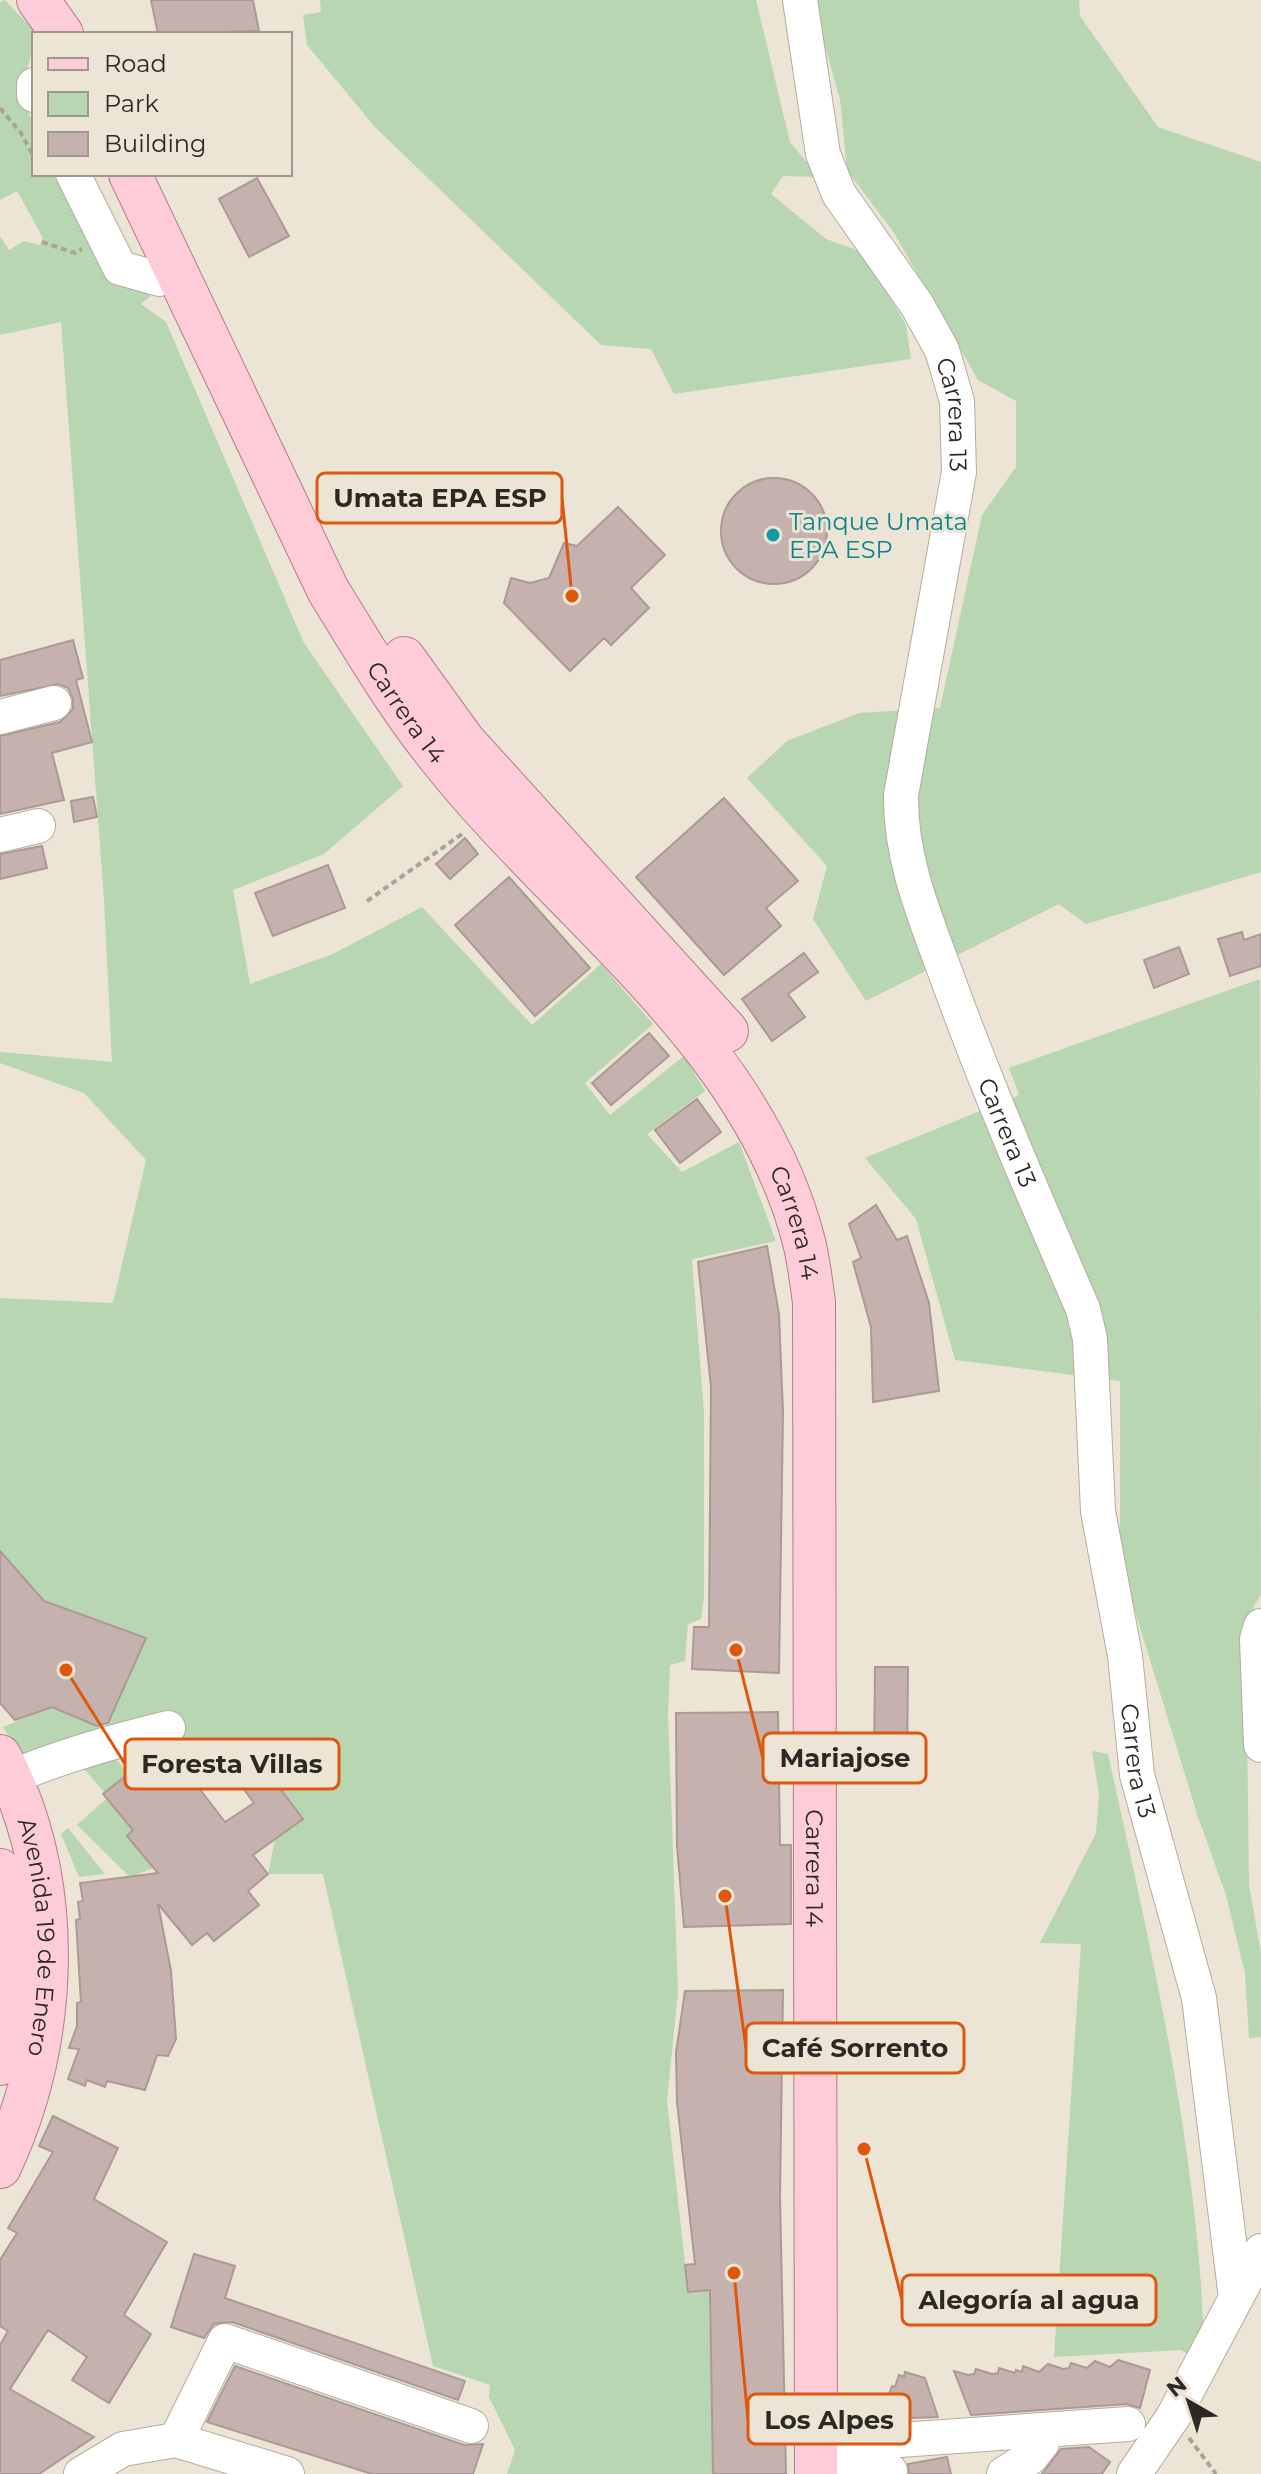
<svg xmlns="http://www.w3.org/2000/svg" width="1261" height="2474" viewBox="0 0 1261 2474" font-family="Montserrat,sans-serif">
  <style>
    .green { fill: #b8d6b1 }
    .building { fill: #c5b2ae; stroke: #ac9996; stroke-width: 2 }
    .lines { fill: none; stroke-linecap: round; stroke-linejoin: round }
    .minor-casing { stroke: #b4ad9e; stroke-width: 36 }
    .major-casing { stroke: #b47c89; stroke-width: 44 }
    .path { stroke: #a9a397; stroke-width: 4; stroke-dasharray: 6 4; stroke-linecap: butt }
    .minor { stroke: #fff; stroke-width: 34 }
    .major { stroke: #fecbd9; stroke-width: 42 }
    .culture-dot { fill: #0f9aa8; stroke: #ece4d4; stroke-width: 3 }
    .labels { text-anchor: middle; dominant-baseline: central; stroke-width: 6; stroke-linejoin: round; paint-order: stroke }
    .street-label { font-size: 24px; fill: #2c2923; stroke: #ece4d4 }
    .culture-label { font-size: 24px; fill: #0d838f; stroke: #ece4d4; text-anchor: start }
    .leader { fill: none; stroke: #df570d; stroke-width: 3 }
    .callout-dot { fill: #df570d; stroke: #ece4d4; stroke-width: 3 }
    .callout { fill: #ece4d4; stroke: #df570d; stroke-width: 3 }
    .callout-label { font-size: 26px; text-anchor: middle; font-weight: bold; fill: #2c2923 }
  </style>
  <rect width="100%" height="100%" fill="#ece4d4"/>
  <path class="green" d="M 5,0 L 37,34 L 20,94 L 34,125 L 34,174 L 57,174 L 105,277 L 155,292 L 141,304 L 166,322 L 304,643 L 403,786 L 324,854 L 233,890 L 250,984 L 333,954 L 422,907 L 532,1025 L 601,964 L 653,1024 L 585,1083 L 610,1115 L 684,1056 L 705,1091 L 647,1134 L 682,1172 L 739,1142 L 776,1241 L 692,1259 L 704,1413 L 704,1597 L 701,1619 L 688,1624 L 685,1661 L 670,1665 L 668,1713 L 678,1992 L 667,2101 L 688,2291 L 710,2290 L 713,2474 L 507,2474 L 515,2450 L 489,2397 L 490,2385 L 433,2366 L 323,1874 L 268,1874 L 275,1839 L 302,1819 L 278,1786 L 274,1789 L 241,1743 L 208,1761 C 165,1714 75,1751 23,1763 L 3,1727 L 52,1707 L 105,1729 L 146,1638 L 44,1601 L 0,1551 L 0,1298 L 113,1303 L 146,1160 L 84,1093 L 0,1063 L 0,1052 L 112,1062 L 104,899 L 61,322 L 0,335 L 0,236 L 9,250 L 24,241 L 40,245 L 43,238 L 17,191 L 0,200 L 0,2 Z
    M 320,0 L 756,0 L 790,142 L 819,177 L 783,176 L 771,194 L 826,239 L 865,253 L 906,325 L 911,359 L 674,394 L 651,349 L 601,345 L 375,127 L 307,45 L 303,15 L 321,12 Z
    M 812,0 L 1079,0 L 1080,16 L 1158,127 L 1261,162 L 1261,872 L 1086,924 L 1059,904 L 866,1001 L 813,919 L 827,866 L 747,778 L 787,741 L 859,713 L 940,708 L 982,515 L 1016,467 L 1016,401 L 978,380 L 894,233 L 847,170 L 840,99 Z
    M 1260,979 L 1261,1595 L 1254,1605 L 1247,1724 L 1249,1885 L 1261,1953 L 1261,2037 L 1249,2038 L 1245,1973 L 1226,1895 L 1198,1817 L 1120,1562 L 1120,1381 L 955,1360 L 916,1219 L 865,1158 L 1019,1095 L 1009,1068 Z
    M 1092,1751 L 1108,1754 C 1150,1945 1199,2152 1204,2347 L 1186,2353 L 1181,2350 L 1054,2357 L 1081,1944 L 1040,1943 L 1096,1833 L 1099,1794 Z
    M 117,1760 L 128,1774 L 105,1793 L 80,1764 Z
    M 107,1798 L 133,1830 L 127,1836 L 154,1868 L 130,1877 L 77,1825 Z
    M 68,1828 L 105,1874 L 79,1877 L 61,1834 Z"/>
  <path class="building" d="M 151,0 L 253,0 L 259,31 L 158,34 Z
    M 257,178 L 289,236 L 249,257 L 219,199 Z
    M721 531a53 53 0 1 1 106 0a53 53 0 1 1-106 0Z
    M 618,507 L 665,555 L 631,588 L 649,608 L 611,645 L 604,638 L 570,671 L 504,603 L 511,578 L 530,583 L 549,578 L 564,543 L 577,546 Z
    M 73,640 L 83,678 L 76,680 L 92,742 L 52,753 L 64,800 L 0,814 L 0,736 L 60,722 L 73,709 L 73,699 L 68,688 L 59,684 L 0,696 L 0,660 Z
    M 93,797 L 97,817 L 74,822 L 71,801 Z
    M 724,798 L 798,881 L 766,908 L 781,926 L 724,975 L 636,877 Z
    M 465,838 L 478,854 L 450,879 L 436,864 Z
    M 42,846 L 47,868 L 0,879 L 0,854 Z
    M 328,865 L 345,908 L 273,936 L 255,893 Z
    M 509,877 L 590,968 L 535,1016 L 455,925 Z
    M 1242,932 L 1244,940 L 1261,934 L 1261,966 L 1230,976 L 1218,939 Z
    M 1179,947 L 1189,974 L 1154,988 L 1144,960 Z
    M 804,953 L 818,972 L 788,994 L 805,1017 L 772,1041 L 742,999 Z
    M 649,1033 L 669,1056 L 611,1105 L 592,1083 Z
    M 697,1099 L 721,1132 L 680,1163 L 655,1130 Z
    M 876,1205 L 897,1240 L 907,1236 L 929,1303 L 939,1391 L 873,1402 L 871,1327 L 853,1262 L 861,1258 L 849,1224 Z
    M 767,1246 L 779,1314 L 783,1412 L 779,1673 L 692,1669 L 694,1627 L 709,1627 L 711,1387 L 698,1262 Z
    M 0,1551 L 44,1601 L 146,1638 L 108,1723 L 97,1726 L 52,1707 L 15,1720 L 0,1703 Z
    M 875,1667 L 908,1667 L 907,1768 L 874,1767 Z
    M 778,1712 L 780,1845 L 791,1845 L 791,1924 L 684,1927 L 677,1846 L 676,1713 Z
    M 241,1743 L 274,1789 L 278,1786 L 303,1819 L 253,1855 L 268,1874 L 248,1891 L 259,1905 L 214,1941 L 207,1933 L 192,1945 L 158,1904 L 171,1971 L 176,2039 L 168,2056 L 157,2055 L 145,2090 L 107,2081 L 105,2087 L 87,2080 L 85,2086 L 68,2079 L 79,2049 L 69,2048 L 77,2026 L 77,2003 L 81,2002 L 76,1920 L 80,1919 L 78,1902 L 83,1901 L 80,1883 L 158,1873 L 127,1836 L 133,1830 L 103,1794 L 155,1752 L 168,1748 L 225,1822 L 254,1803 L 220,1757 Z
    M 783,1990 L 780,2197 L 786,2474 L 713,2474 L 710,2290 L 688,2292 L 685,2265 L 695,2264 L 677,2102 L 676,2053 L 685,1991 Z
    M 53,2116 L 118,2148 L 94,2199 L 167,2242 L 124,2315 L 151,2334 L 109,2403 L 72,2380 L 87,2357 L 48,2330 L 10,2389 L 94,2437 L 39,2474 L 0,2474 L 0,2345 L 8,2331 L 0,2326 L 0,2260 L 17,2233 L 8,2228 L 53,2152 L 39,2146 Z
    M 194,2254 L 235,2266 L 225,2298 L 465,2381 L 458,2400 L 232,2322 L 214,2324 L 204,2338 L 171,2327 Z
    M 1118,2360 L 1150,2370 L 1140,2408 L 1127,2404 L 971,2415 L 954,2371 L 968,2375 L 974,2374 L 976,2369 L 992,2374 L 998,2373 L 999,2368 L 1015,2373 L 1016,2370 L 1022,2372 L 1023,2366 L 1039,2372 L 1048,2364 L 1063,2369 L 1069,2368 L 1071,2363 L 1087,2368 L 1095,2361 L 1110,2367 Z
    M 235,2366 L 464,2445 L 483,2444 L 473,2474 L 372,2474 L 207,2422 Z
    M 905,2372 L 925,2378 L 938,2417 L 880,2419 L 892,2386 L 895,2387 L 899,2375 L 904,2377 Z
    M 1089,2447 L 1110,2462 L 1102,2474 L 1042,2474 L 1061,2449 Z
    M 947,2457 L 951,2474 L 909,2474 L 908,2464 Z"/>
  <g class="lines">
    <defs>
      <g id="minor">
        <path id="s1" d="M 800,0 L 823,154 L 839,194 L 917,305 L 942,350 L 957,401 L 959,472 L 901,795 C 900,863 928,924 951,988 C 991,1097 1037,1203 1083,1309 L 1090,1339 L 1098,1511 L 1125,1656 L 1137,1775 L 1199,1998 L 1236,2298"/>
        <path d="M 34,85 L 34,95"/>
        <path d="M 73,174 L 120,268 L 159,279 L 179,273"/>
        <path d="M 0,717 L 54,703"/>
        <path d="M 0,835 L 38,826"/>
        <path d="M 1261,1626 L 1257,1639 L 1261,1745"/>
        <path d="M 0,1782 C 54,1758 110,1742 168,1728"/>
        <path d="M 176,2440 L 225,2341 L 471,2426"/>
        <path d="M 843,2444 L 1128,2424"/>
        <path d="M 843,2472 L 890,2471"/>
        <path d="M 81,2474 L 123,2449 L 176,2440 L 287,2474"/>
        <path d="M 1004,2474 L 1031,2457 L 1042,2443 L 1039,2431"/>
        <path d="M 1134,2474 L 1173,2417 L 1261,2251"/>
      </g>
      <g id="major">
        <path d="M 38,0 L 62,34"/>
        <path id="s2" d="M 130,174 L 328,590 C 363,647 397,705 439,757 C 562,913 753,1040 804,1242 C 809,1261 811,1282 814,1302 L 816,2474"/>
        <path d="M 404,658 L 464,741 L 727,1031"/>
        <path id="s3" d="M 0,1756 C 66,1882 59,2040 0,2167"/>
        <path d="M 0,1870 C 14,1933 12,2000 0,2064"/>
      </g>
    </defs>
    <use href="#minor" class="minor-casing"/>
    <use href="#major" class="major-casing"/>
    <path class="path" d="M 0,108 L 21,133 L 34,157
      M 42,242 L 75,253 L 82,249
      M 367,901 L 465,832
      M 1189,2438 L 1216,2474"/>
    <use href="#minor" class="minor"/>
    <use href="#major" class="major"/>
  </g>
  <circle class="culture-dot" cx="773" cy="535" r="8"/>
  <g class="labels">
    <g class="street-label">
      <text stroke="none"><textPath href="#s1" startOffset="452">Carrera 13</textPath></text>
      <text stroke="none"><textPath href="#s2" startOffset="606">Carrera 14</textPath></text>
      <text stroke="none"><textPath href="#s1" startOffset="1194">Carrera 13</textPath></text>
      <text stroke="none"><textPath href="#s2" startOffset="1254">Carrera 14</textPath></text>
      <text stroke="none"><textPath href="#s1" startOffset="1842">Carrera 13</textPath></text>
      <text stroke="none"><textPath href="#s2" startOffset="1902">Carrera 14</textPath></text>
      <text stroke="none"><textPath href="#s3" startOffset="188">Avenida 19 de Enero</textPath></text>
    </g>
    <g class="culture-label">
      <text x="789" y="521">Tanque Umata<tspan x="789" dy="28">EPA ESP</tspan></text>
    </g>
  </g>
  <path class="leader" d="M572 596L562 498M736 1650L763 1758M66 1670L125 1764M725 1896L746 2048M864 2149L902 2300M734 2273L748 2419"/>
  <g class="callout-dot">
    <circle cx="572" cy="596" r="8"/>
    <circle cx="736" cy="1650" r="8"/>
    <circle cx="66" cy="1670" r="8"/>
    <circle cx="725" cy="1896" r="8"/>
    <circle cx="864" cy="2149" r="8"/>
    <circle cx="734" cy="2273" r="8"/>
  </g>
  <g class="callout">
    <rect x="317" y="473" width="245" height="50" rx="8"/>
    <rect x="763" y="1733" width="163" height="50" rx="8"/>
    <rect x="125" y="1739" width="214" height="50" rx="8"/>
    <rect x="746" y="2023" width="218" height="50" rx="8"/>
    <rect x="902" y="2275" width="254" height="50" rx="8"/>
    <rect x="748" y="2394" width="162" height="50" rx="8"/>
  </g>
  <g class="callout-label">
    <text x="440" y="507">Umata EPA ESP</text>
    <text x="845" y="1767">Mariajose</text>
    <text x="232" y="1773">Foresta Villas</text>
    <text x="855" y="2057">Café Sorrento</text>
    <text x="1029" y="2309">Alegoría al agua</text>
    <text x="829" y="2429">Los Alpes</text>
  </g>
  <rect x="32" y="32" width="260" height="144" fill="#ece4d4" stroke="#9f998d" stroke-width="2"/>
  <rect x="48" y="58" width="40" height="12" fill="#fecbd9" stroke="#9f998d" stroke-width="2"/>
  <text x="104" y="72" font-size="24" fill="#2c2923">Road</text>
  <rect x="48" y="92" width="40" height="24" fill="#b8d6b1" stroke="#9f998d" stroke-width="2"/>
  <text x="104" y="112" font-size="24" fill="#2c2923">Park</text>
  <rect x="48" y="132" width="40" height="24" fill="#c5b2ae" stroke="#9f998d" stroke-width="2"/>
  <text x="104" y="152" font-size="24" fill="#2c2923">Building</text>
  <g transform="translate(1189 2402) rotate(321)" stroke="#ece4d4" stroke-width="6" paint-order="stroke">
  <path d="M0-6L14 30L0 20L-14 30Z" fill="#2c2923"/>
  <text y="-12" font-size="22" font-weight="bold" text-anchor="middle" fill="#2c2923">N</text>
  </g>
</svg>
